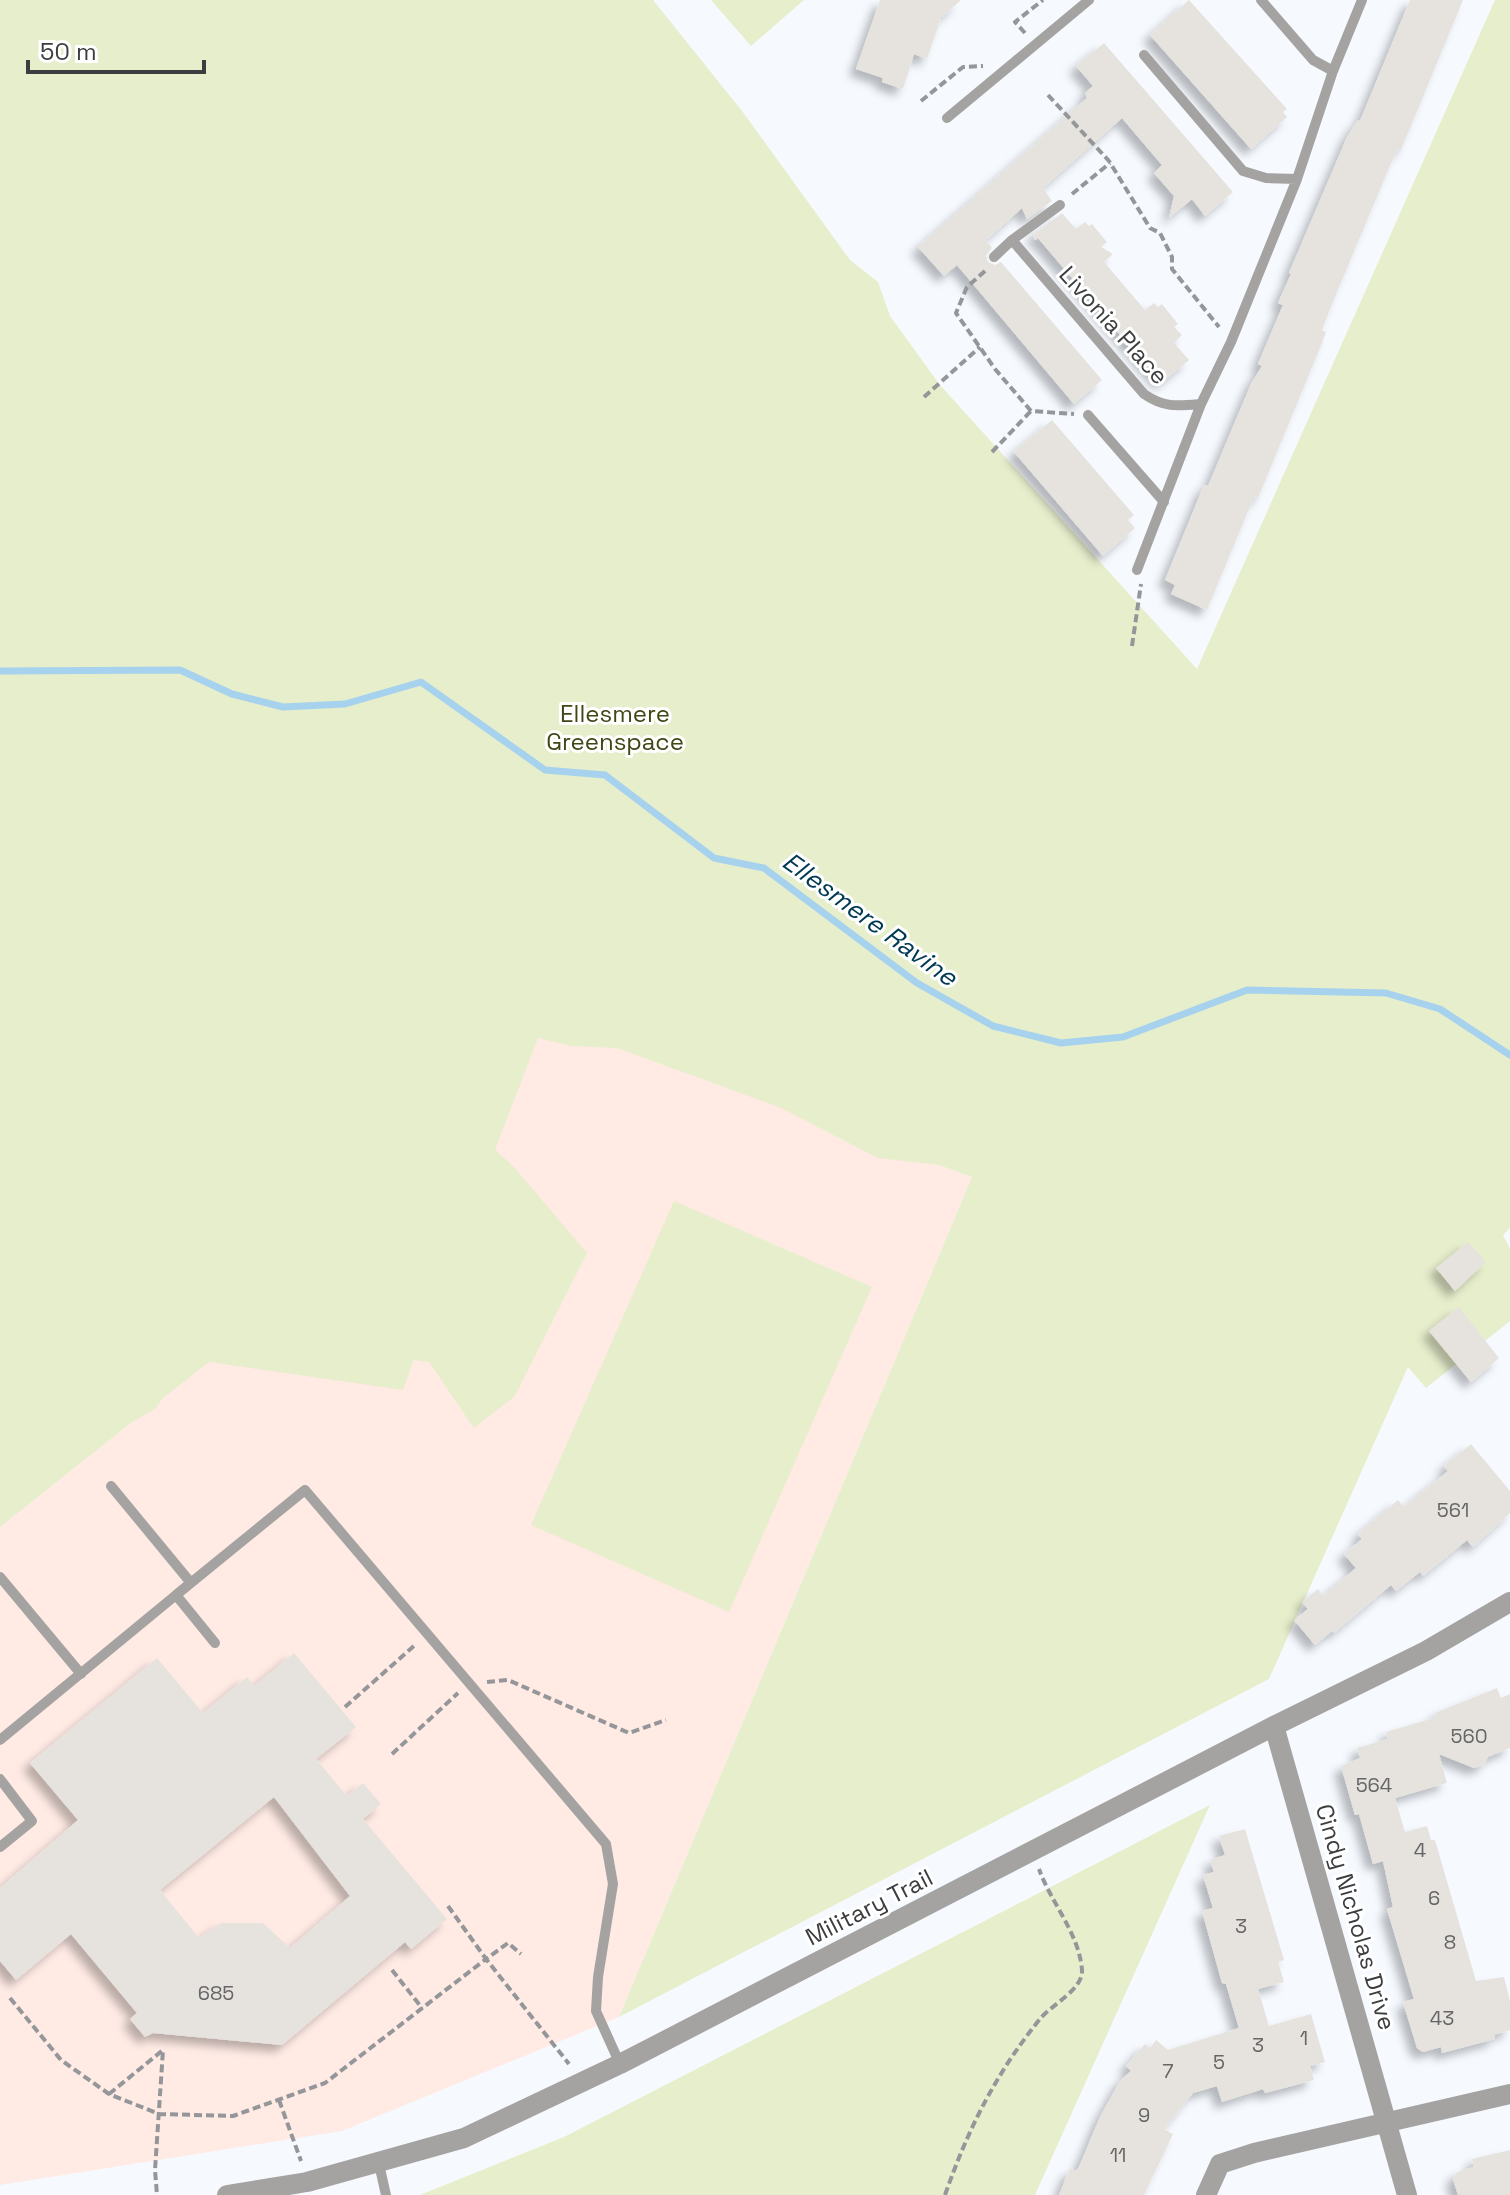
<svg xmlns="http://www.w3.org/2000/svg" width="1510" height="2195" viewBox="0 0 1510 2195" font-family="'Space Grotesk',sans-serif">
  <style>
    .education { fill: #ffeae4 }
    .green { fill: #e7eecc }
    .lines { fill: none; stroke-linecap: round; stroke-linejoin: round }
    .stream { stroke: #a7d2ee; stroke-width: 7 }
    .building { fill: #e6e3de; fill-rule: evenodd; filter: url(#shadow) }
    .path { stroke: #949699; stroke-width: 4; stroke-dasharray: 8 4; stroke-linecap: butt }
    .service { stroke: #a4a3a1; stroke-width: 10 }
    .minor { stroke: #a4a3a1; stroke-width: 20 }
    .tertiary { stroke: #a4a3a1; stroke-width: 20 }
    .labels { text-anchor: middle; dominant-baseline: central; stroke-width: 6; stroke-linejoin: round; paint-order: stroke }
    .number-label { font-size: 20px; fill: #666667 }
    .street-label { font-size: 24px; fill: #3c3d3f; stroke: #fff }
    .park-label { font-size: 24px; fill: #414715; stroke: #fff }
    .water-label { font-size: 26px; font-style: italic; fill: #003954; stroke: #fff }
  </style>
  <defs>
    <filter id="shadow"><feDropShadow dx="-7" dy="7" stdDeviation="4" flood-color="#0004"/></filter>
  </defs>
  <rect width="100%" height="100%" fill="#f6faff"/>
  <path class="education" d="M 544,1021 L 972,1177 L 619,2017 L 342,2131 L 0,2185 L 0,1527 L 209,1361 L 403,1389 Z"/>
  <path class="green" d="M 0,0 L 653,0 L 742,111 L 850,260 L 878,282 L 890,316 L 940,385 L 1197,669 L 1495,0 L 1510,0 L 1510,1228 L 1503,1235 L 1510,1249 L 1510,1321 L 1426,1388 L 1408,1367 L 1269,1679 L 619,2017 L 972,1177 L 939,1165 L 878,1158 L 781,1108 L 617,1048 L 571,1046 L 538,1038 L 495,1150 L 513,1166 L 587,1253 L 515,1396 L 474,1428 L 429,1362 L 414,1360 L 403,1390 L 209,1362 L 162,1399 L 156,1408 L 131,1423 L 0,1527 Z
    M 711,0 L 804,0 L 751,46 Z
    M 674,1201 L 872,1287 L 729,1612 L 531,1525 Z
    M 1210,1805 L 1035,2195 L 420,2195 L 564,2137 Z"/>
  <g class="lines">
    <path class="stream" d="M 0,671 L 180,670 L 232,694 L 283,707 L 345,704 L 421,682 L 545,770 L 605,775 L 714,858 L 764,868 L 917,983 L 993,1026 L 1061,1043 L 1123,1037 L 1247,990 L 1386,993 L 1440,1009 L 1510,1055"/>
  </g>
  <path class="building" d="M 880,0 L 961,0 L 941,18 L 927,59 L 914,54 L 903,89 L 882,82 L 883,78 L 856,69 Z
    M 1189,0 L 1287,109 L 1283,112 L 1287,117 L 1251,149 L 1150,35 Z
    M 1410,0 L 1463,0 L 1401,150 L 1397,149 L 1332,304 L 1322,330 L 1326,332 L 1320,348 L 1258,498 L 1254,497 L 1207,610 L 1171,594 L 1175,585 L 1165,580 L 1204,485 L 1208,486 L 1251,384 L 1262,366 L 1258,364 L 1283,305 L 1278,303 L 1291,274 L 1289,273 L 1347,137 L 1358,120 L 1360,121 Z
    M 1104,43 L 1233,192 L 1205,216 L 1192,199 L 1169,218 L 1174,196 L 1154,173 L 1162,165 L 1122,118 L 1043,188 L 1052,201 L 1027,219 L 1022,208 L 986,240 L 992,248 L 986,255 L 988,262 L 995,265 L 1001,262 L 1102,380 L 1074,404 L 957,265 L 944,276 L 918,247 L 1087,98 L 1085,93 L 1093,86 L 1076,66 Z
    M 1062,213 L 1076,229 L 1085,222 L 1089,226 L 1092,224 L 1107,242 L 1101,247 L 1113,254 L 1104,262 L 1145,310 L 1154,303 L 1158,307 L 1162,304 L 1178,324 L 1174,327 L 1182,335 L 1174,343 L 1189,360 L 1161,383 L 1038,238 L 1035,240 L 1033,235 Z
    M 1052,420 L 1134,515 L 1128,520 L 1135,528 L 1103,556 L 1014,452 Z
    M 1468,1242 L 1486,1262 L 1455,1291 L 1436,1268 Z
    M 1459,1307 L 1499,1358 L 1471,1382 L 1429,1331 Z
    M 1471,1444 L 1510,1491 L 1510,1513 L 1473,1547 L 1467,1540 L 1423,1576 L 1420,1572 L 1396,1591 L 1391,1585 L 1334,1633 L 1332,1631 L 1315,1645 L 1294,1620 L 1308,1609 L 1302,1602 L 1318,1589 L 1323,1596 L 1356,1568 L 1344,1554 L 1362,1539 L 1358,1534 L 1398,1500 L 1404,1507 L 1448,1471 L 1444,1466 Z
    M 294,1653 L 356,1727 L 316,1759 L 347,1796 L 363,1783 L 381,1804 L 363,1819 L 447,1919 L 411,1949 L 405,1942 L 282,2045 L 153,2033 L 145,2037 L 130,2019 L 137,2013 L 71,1934 L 16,1980 L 0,1961 L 0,1888 L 78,1820 L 30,1763 L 157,1658 L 203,1713 L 247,1677 L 254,1686 ZM 274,1797 L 350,1896 L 290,1948 L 263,1923 L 221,1923 L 199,1938 L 160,1890 Z
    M 1497,1688 L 1501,1698 L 1510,1694 L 1510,1748 L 1488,1757 L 1484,1765 L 1474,1768 L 1439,1754 L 1447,1783 L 1395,1798 L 1405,1832 L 1427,1826 L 1431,1840 L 1435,1840 L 1476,1981 L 1504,1977 L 1510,2001 L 1510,2030 L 1494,2035 L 1495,2039 L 1442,2053 L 1441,2047 L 1423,2052 L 1417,2048 L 1403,2002 L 1414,1999 L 1387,1909 L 1393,1907 L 1383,1861 L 1373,1864 L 1359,1814 L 1355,1815 L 1341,1766 L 1360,1758 L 1357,1748 L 1388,1739 L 1386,1732 L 1437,1717 L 1435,1713 Z
    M 1245,1829 L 1284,1960 L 1278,1962 L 1284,1982 L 1258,1989 L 1269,2026 L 1311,2014 L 1325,2062 L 1310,2066 L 1314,2080 L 1292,2086 L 1265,2093 L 1263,2089 L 1222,2102 L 1217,2086 L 1193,2093 L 1164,2129 L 1173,2134 L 1144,2195 L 1059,2195 L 1070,2168 L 1076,2171 L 1079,2167 L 1100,2117 L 1120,2081 L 1131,2071 L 1126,2066 L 1145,2044 L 1150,2048 L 1156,2040 L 1168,2050 L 1239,2028 L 1226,1984 L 1222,1983 L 1202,1911 L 1213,1908 L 1203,1875 L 1214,1872 L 1210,1860 L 1225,1855 L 1219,1836 Z
    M 1510,2150 L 1510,2195 L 1458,2195 L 1453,2179 L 1457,2172 L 1474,2167 L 1472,2159 Z"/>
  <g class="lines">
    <path class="path" d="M 1025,33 L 1015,22 L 1043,0
      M 1048,95 L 1109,161 L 1150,228 L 1160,233 L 1172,257 L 1172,269 L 1219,327
      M 921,101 L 963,67 L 983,66
      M 1072,194 L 1110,163
      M 985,271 L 967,287 L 956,313 L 995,369 L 1031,411 L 1074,414
      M 924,397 L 980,347
      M 992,452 L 1031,411
      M 1132,646 L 1141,584
      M 487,1682 L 508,1680 L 629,1733 L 666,1720
      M 345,1707 L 415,1645
      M 392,1754 L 458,1693
      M 448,1906 L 486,1959 L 508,1943 L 521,1954
      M 392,1970 L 422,2008
      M 10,1998 L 61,2060 L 109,2094 L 159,2114 L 233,2116 L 325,2083 L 486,1959 L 569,2064
      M 109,2094 L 163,2050 L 155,2170 L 157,2195
      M 279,2100 L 301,2161
      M 945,2195 C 968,2129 996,2073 1040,2019 C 1052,2004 1083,1990 1082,1970 C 1079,1933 1051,1903 1039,1869"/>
    <path class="service" d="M 1261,0 L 1313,60 L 1333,71
      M 1144,55 L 1243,171 L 1266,178 L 1297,179
      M 947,118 L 1089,0
      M 1012,240 L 1144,394 C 1164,408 1178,406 1201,404
      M 994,257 L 1012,240 L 1060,205
      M 1088,415 L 1164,502
      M 1137,570 L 1201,404 L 1231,342 L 1297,179 L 1333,71 L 1362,0
      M 111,1486 L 191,1583
      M 0,1577 L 81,1674
      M 215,1643 L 176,1595 L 305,1490 L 606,1844 L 613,1884 L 598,1977 L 596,2011 L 620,2064
      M 0,1740 L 176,1595
      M 0,1779 L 32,1821 L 0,1847
      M 379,2164 L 386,2195"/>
    <path class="minor" d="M 1274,1726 L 1407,2195
      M 1206,2195 L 1220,2164 L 1254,2153 L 1510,2094"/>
    <path class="tertiary" d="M 227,2195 L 307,2182 L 464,2138 L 620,2064 L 1274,1726 L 1426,1651 L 1510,1602"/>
  </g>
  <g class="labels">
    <g class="number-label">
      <text x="1453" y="1510">561</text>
      <text x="1469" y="1736">560</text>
      <text x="1374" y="1785">564</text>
      <text x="1420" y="1850">4</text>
      <text x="1434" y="1898">6</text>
      <text x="1241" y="1926">3</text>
      <text x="1450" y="1942">8</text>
      <text x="216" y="1993">685</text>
      <text x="1442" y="2018">43</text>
      <text x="1304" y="2038">1</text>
      <text x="1258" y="2045">3</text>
      <text x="1219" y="2062">5</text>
      <text x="1168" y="2071">7</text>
      <text x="1144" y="2115">9</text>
      <text x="1118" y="2155">11</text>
    </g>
    <g class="street-label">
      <text transform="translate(1114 325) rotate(48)">Livonia Place</text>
      <text transform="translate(869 1907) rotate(-27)">Military Trail</text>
      <text transform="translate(1356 1917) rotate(74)">Cindy Nicholas Drive</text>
    </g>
    <g class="park-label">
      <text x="615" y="713">Ellesmere<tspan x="615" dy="28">Greenspace</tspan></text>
    </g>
    <g class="water-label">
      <text transform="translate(870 919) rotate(36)">Ellesmere Ravine</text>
    </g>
  </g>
  <path d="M28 60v12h176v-12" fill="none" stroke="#3c3d3f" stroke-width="4"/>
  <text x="40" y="60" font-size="24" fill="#3c3d3f" stroke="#ffffff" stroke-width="6" paint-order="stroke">50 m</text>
</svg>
